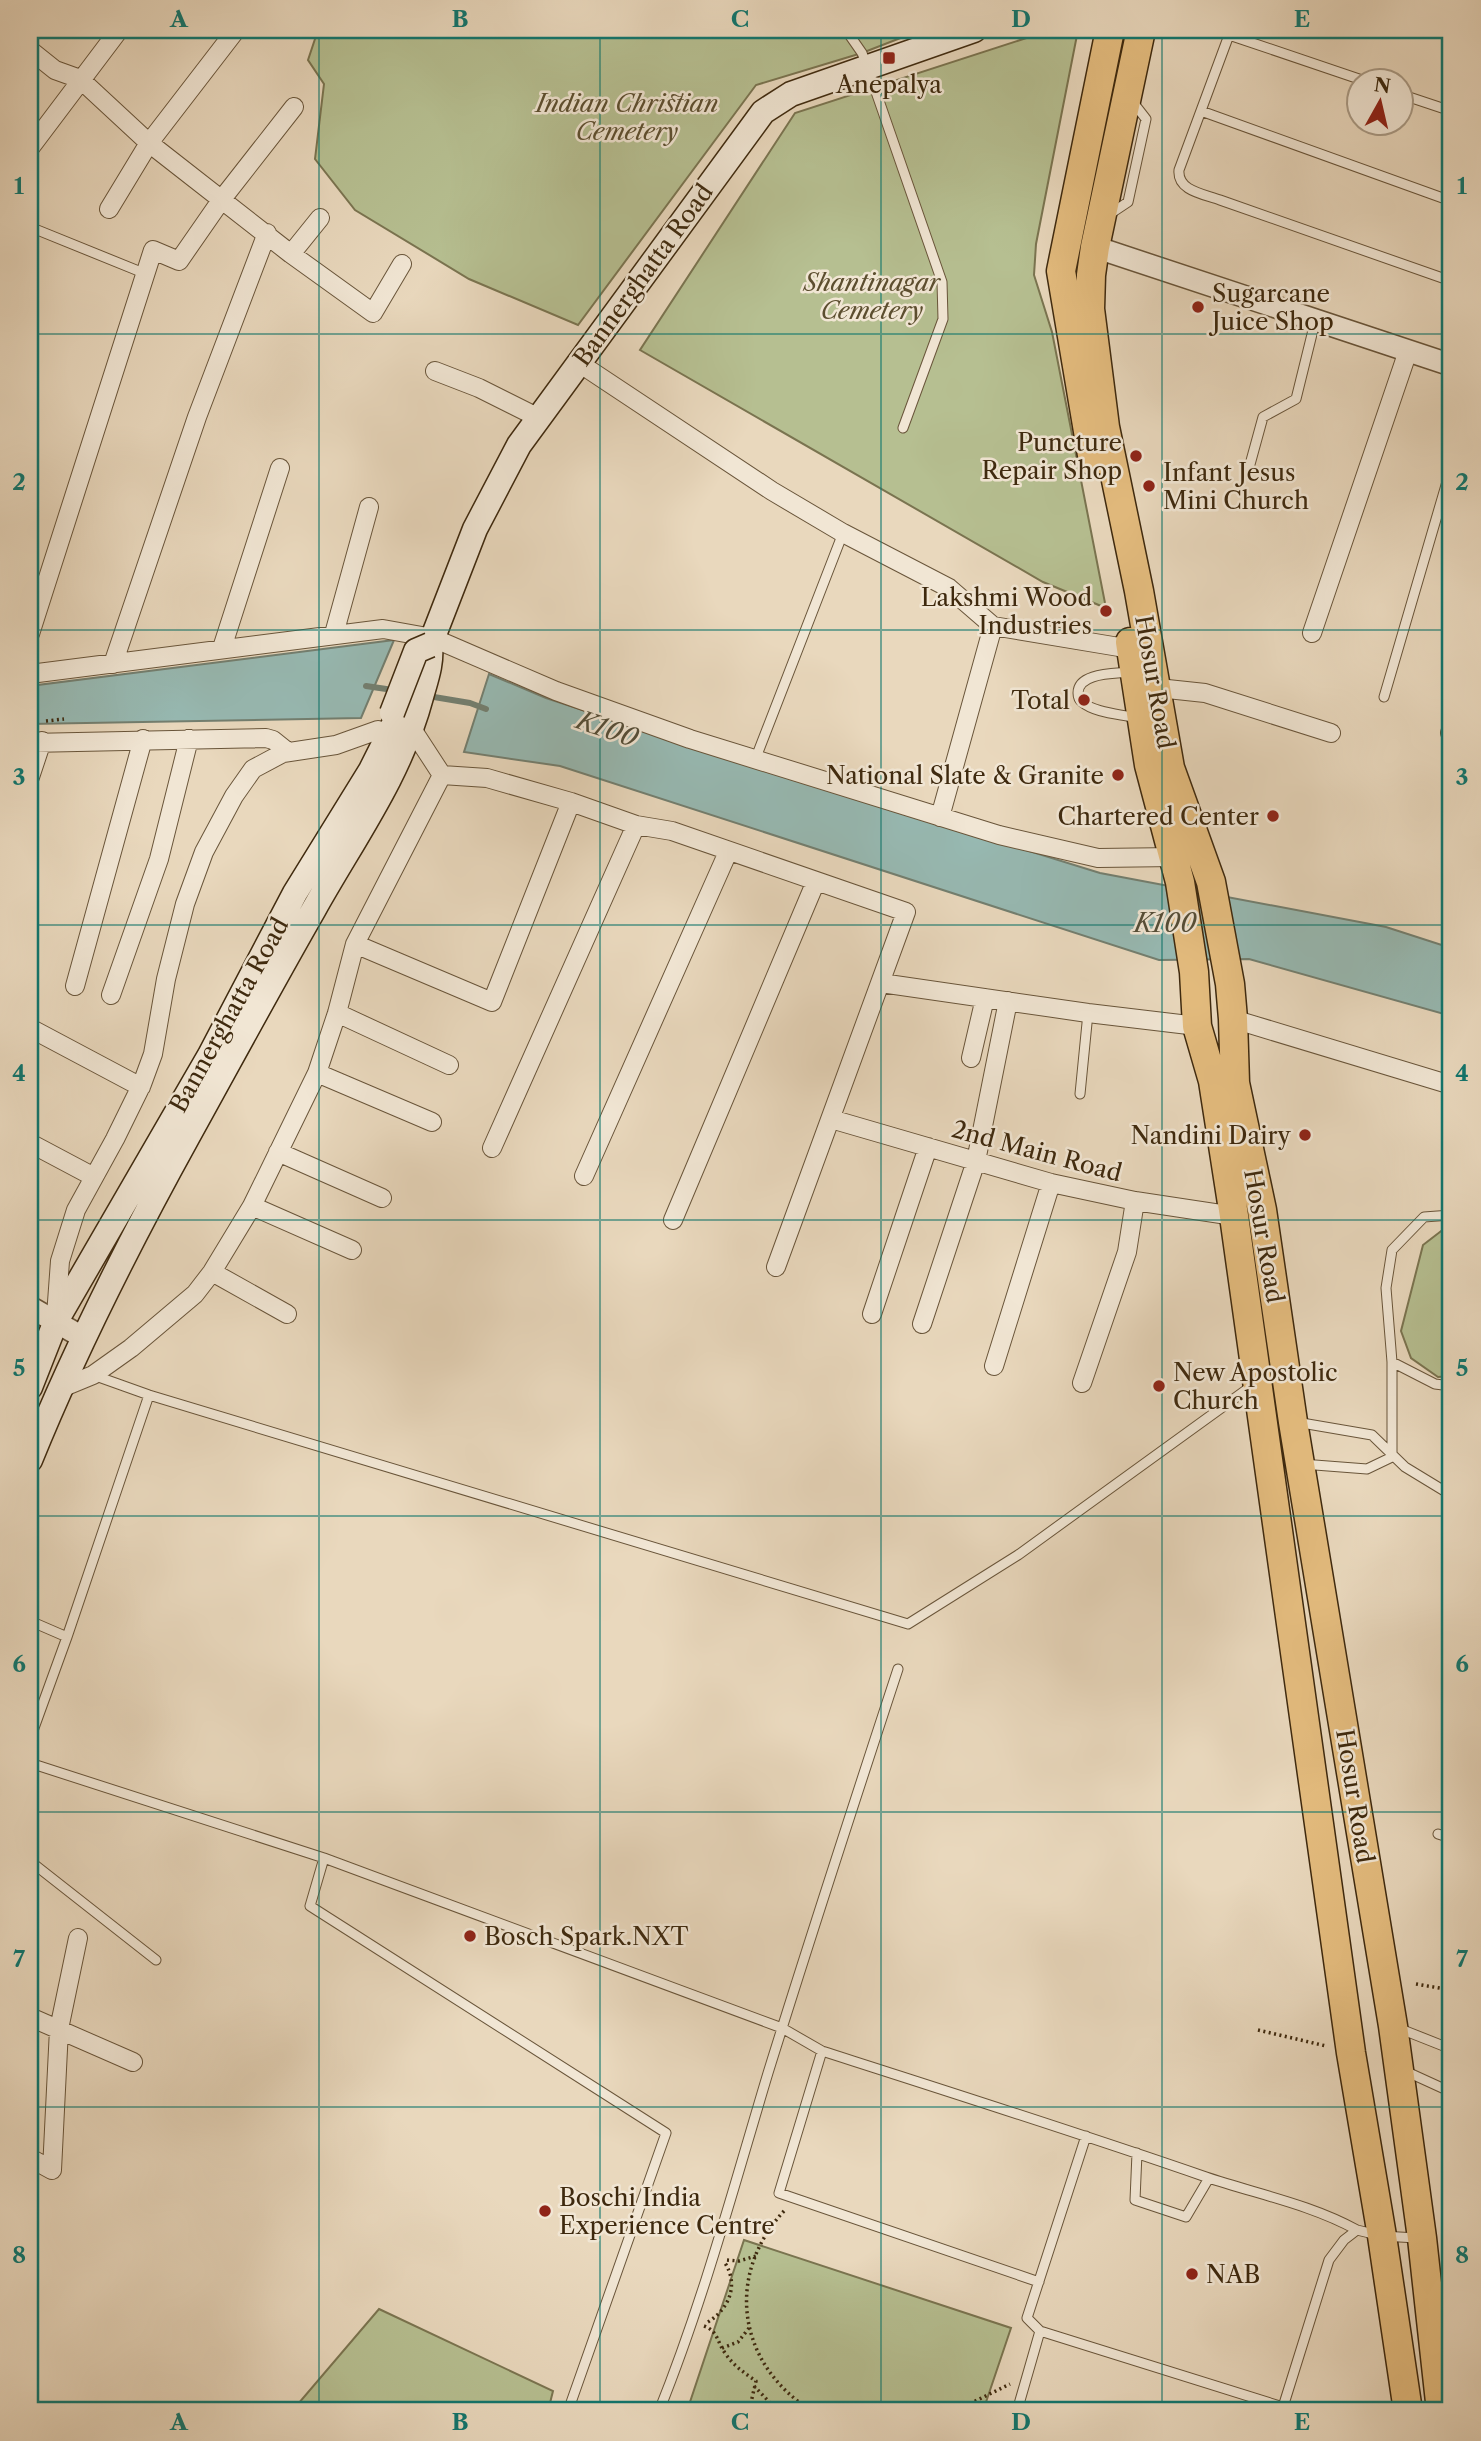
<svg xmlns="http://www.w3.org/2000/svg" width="1481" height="2441" viewBox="0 0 1481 2441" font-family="'Libre Caslon Text',serif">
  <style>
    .green { fill: #b6bf91; stroke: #7a7450; stroke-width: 2 }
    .water { fill: #97b9b2; stroke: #737f70; stroke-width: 2 }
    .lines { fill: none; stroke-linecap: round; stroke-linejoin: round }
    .stream { stroke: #737f70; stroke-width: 6 }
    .service-casing { stroke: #69553a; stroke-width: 11 }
    .minor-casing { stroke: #69553a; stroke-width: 20 }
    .tertiary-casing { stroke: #69553a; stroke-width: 24 }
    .secondary-casing { stroke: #3e290e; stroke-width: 27 }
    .primary-casing { stroke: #3e290e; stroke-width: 31 }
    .path { stroke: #3e290e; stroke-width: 3.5; stroke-dasharray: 2 3.5; stroke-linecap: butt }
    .service { stroke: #f1e6d4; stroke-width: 9 }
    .minor { stroke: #f1e6d4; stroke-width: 18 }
    .tertiary { stroke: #f1e6d4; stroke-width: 21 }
    .secondary { stroke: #f1e6d4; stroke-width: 24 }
    .primary { stroke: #e4bc7e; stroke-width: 28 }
    .secondary-bridge-casing { stroke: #3e290e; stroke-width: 27; stroke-linecap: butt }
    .secondary-bridge { stroke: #f1e6d4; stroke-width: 24 }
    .grid { fill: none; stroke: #0f766e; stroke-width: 2; stroke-opacity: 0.55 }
    .poi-dot { fill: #8f2418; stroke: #f1e6d4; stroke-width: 2.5 }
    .labels { text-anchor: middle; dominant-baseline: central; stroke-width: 5; stroke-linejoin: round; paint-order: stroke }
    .poi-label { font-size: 24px; fill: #3e290e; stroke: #f1e6d4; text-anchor: start }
    .park-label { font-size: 24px; font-style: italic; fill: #5c4e2f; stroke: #f1e6d4 }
    .street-label { font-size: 24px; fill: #3e290e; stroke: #f1e6d4 }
    .water-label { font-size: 26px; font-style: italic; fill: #544d37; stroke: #f1e6d4 }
    .neatline { fill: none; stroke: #0f766e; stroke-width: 2.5 }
    .grid-label { font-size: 23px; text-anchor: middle; font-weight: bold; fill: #0f766e }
  </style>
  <rect width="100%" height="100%" fill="#e9d8bd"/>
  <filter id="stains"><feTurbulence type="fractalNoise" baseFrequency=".00286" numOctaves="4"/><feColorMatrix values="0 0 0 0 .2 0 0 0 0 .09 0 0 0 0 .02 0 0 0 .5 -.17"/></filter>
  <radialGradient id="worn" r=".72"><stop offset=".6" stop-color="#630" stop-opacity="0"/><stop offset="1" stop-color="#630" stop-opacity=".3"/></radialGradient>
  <path class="green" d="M 318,30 L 921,30 L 862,53 L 756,85 L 578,325 L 469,279 L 355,210 L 315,159 L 324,84 L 308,60 Z
    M 1051,30 L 1078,30 L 1036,244 L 1034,275 L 1052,332 L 1106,608 L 1043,582 L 640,350 L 795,113 Z
    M 1449,1225 L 1451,1225 L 1451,1376 L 1438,1377 L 1411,1358 L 1401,1331 L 1423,1245 Z
    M 744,2240 L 1011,2328 L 983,2411 L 687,2411 Z
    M 379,2309 L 553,2391 L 548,2411 L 292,2411 Z"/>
  <path class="water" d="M 394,640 L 361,718 L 30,724 L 30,686 Z
    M 489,674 L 546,698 L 744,763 L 1100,873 L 1386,927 L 1451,948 L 1451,1016 L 1249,959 L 1159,960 L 560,766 L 464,752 Z"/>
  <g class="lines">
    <path class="stream" d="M 366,686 L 393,690
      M 428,696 L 470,703 L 486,709"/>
    <defs>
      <path id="service" d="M 846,30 L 862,53 L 867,66 L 942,282 L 943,319 L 903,428
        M 1362,80 L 1229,35 L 1179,170 C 1177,191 1204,194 1220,200 L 1451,281
        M 1400,94 L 1451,111
        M 1201,111 L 1451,201
        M 1110,214 L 1128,202 L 1146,119 L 1132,101
        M 30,227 L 146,274
        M 1249,468 L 1263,417 L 1296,399 L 1315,322
        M 1130,672 C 1116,674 1078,672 1078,693 C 1078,697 1079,700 1082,702 C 1095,713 1120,714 1136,718
        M 1384,697 L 1451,468
        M 755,760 L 843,533
        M 1080,1094 L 1088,1013
        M 1392,1362 L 1435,1384 L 1451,1386
        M 93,1375 L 149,1395 L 908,1624 L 1018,1555 L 1253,1385
        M 1296,1422 L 1372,1435 L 1405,1467 L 1451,1495
        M 1392,1457 L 1392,1362 L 1386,1288 L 1392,1250 L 1424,1217 L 1451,1215
        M 1302,1464 L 1367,1469 L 1392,1457
        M 30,1621 L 67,1637
        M 30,1739 L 67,1637 L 149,1395
        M 30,1763 L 324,1858 L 782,2028 L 822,2051 C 950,2092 1079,2133 1206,2177 C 1256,2194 1310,2204 1357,2230
        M 1438,1834 L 1451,1838
        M 324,1858 L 310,1906 L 666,2133 L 568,2411
        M 30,1861 L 156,1960
        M 1398,2028 L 1451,2049
        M 822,2051 L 779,2193 L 1039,2282
        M 1405,2071 L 1451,2092
        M 1086,2136 L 1027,2318 L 1040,2331 L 1283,2407 L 1281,2411
        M 1137,2153 L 1135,2200 L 1186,2217 L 1209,2178
        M 1283,2407 L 1329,2260 L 1344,2240 L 1357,2230 L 1382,2236 L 1417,2238
        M 659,2411 C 703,2302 734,2186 768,2073 C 810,1938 854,1803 898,1669
        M 1017,2411 L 1040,2331"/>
      <path id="minor" d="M 30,50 L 55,70 L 80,79 L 149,143 L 291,254 L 373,313 L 402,264
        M 30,148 L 119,30
        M 109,209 L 149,143 L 236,30
        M 291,254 L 320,218
        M 579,363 L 772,491 L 843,533 L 949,588 L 993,626 L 1131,649
        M 435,371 L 479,388 L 539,418
        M 1312,633 L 1408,351
        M 30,634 L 153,250 L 179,261 L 222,199 L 294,107
        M 334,634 L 369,507
        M 222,648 L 280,468
        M 113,664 L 197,417 L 267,233
        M 30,674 L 383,629 L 433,638 L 556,691 L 690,739 L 999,835 L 1098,858 L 1175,857
        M 1158,688 L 1205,693 L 1331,733
        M 412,729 L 442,775
        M 1450,733 L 1451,730
        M 30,743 L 266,738 L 273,740 L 288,752
        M 442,775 L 487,778 L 571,802 L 636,825 L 672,831 L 906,912 L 776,1267
        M 30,777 L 42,741
        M 940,817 L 993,626
        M 355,944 L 492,1002 L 571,802
        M 881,983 L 1088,1013 L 1197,1026
        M 75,986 L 143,739
        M 111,995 L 159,859 L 189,739
        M 337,1013 L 449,1065
        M 1233,1019 L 1451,1085
        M 30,1028 L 141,1087
        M 971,1058 L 985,998
        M 317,1073 L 432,1122
        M 831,1119 L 1051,1183 L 1135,1201 L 1234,1216
        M 30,1143 L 94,1177
        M 492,1148 L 636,825
        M 278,1152 L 382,1198
        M 584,1176 L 728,852
        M 252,1206 L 352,1250
        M 673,1220 L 816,881
        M 212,1272 L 287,1314
        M 872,1314 L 928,1147
        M 56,1316 L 60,1261 L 76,1210 L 115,1139 L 142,1084 L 153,1054 L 166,979 L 185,904 L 204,852 L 234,796 L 253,769 L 283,753 L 336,745 L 378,730
        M 922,1324 L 976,1161 L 1008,1001
        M 994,1366 L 1051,1183
        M 1082,1383 L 1127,1252 L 1135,1201
        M 59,1389 L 93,1375 L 131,1348 L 195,1294 L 212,1272 L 252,1206 L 317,1073 L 337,1013 L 355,944 L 442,775
        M 30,2017 L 133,2062
        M 30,2158 L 52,2170 L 59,2029 L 78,1938"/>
      <path id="tertiary" d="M 1095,247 L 1451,365
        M 30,1307 L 84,1338"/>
      <path id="secondary" d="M 30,1387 L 56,1321 L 210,1055 L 295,893 L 371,770 L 398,716
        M 30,1460 C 75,1349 130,1241 188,1136 C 230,1060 271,984 314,909 C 353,839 400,776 421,697 C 426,679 432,663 430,645 L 475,529 L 519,445 L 763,112 L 791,94 L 974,30"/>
      <path id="primary" d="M 1141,30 L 1095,247 L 1091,275 L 1090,309 L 1105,427 L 1139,591 L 1170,768 L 1211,882 L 1230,984 L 1233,1019 L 1235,1083 L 1262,1210 L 1293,1422 L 1393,2026 L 1422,2238 L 1441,2411
        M 1093,461 L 1061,271 L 1110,30
        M 1130,642 L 1149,765 L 1180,882 L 1194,972 L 1197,1026 L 1213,1081 L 1234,1216 L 1351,2053 L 1382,2236 L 1408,2411"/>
    </defs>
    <use href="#service" class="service-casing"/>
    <use href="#minor" class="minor-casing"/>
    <use href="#tertiary" class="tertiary-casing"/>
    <use href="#secondary" class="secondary-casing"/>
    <use href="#primary" class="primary-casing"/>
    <path class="path" d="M 46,721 L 64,719
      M 1416,1984 L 1451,1990
      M 1258,2030 L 1326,2046
      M 784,2211 C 724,2276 738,2365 812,2411
      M 727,2260 L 739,2261 L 756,2256
      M 708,2322 C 729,2309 739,2285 725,2263
      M 704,2326 C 718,2331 717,2342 725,2353 C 733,2365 744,2373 756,2381 L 749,2411
      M 722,2348 L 738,2342 L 749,2328
      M 754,2386 L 778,2411
      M 797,2411 L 802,2404
      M 955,2411 L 1010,2384"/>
    <use href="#service" class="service"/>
    <use href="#minor" class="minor"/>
    <use href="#tertiary" class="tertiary"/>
    <use href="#secondary" class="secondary"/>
    <use href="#primary" class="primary"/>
    <defs>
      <path id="secondary-bridge" d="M 392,713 L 416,651 L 430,645"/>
    </defs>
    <use href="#secondary-bridge" class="secondary-bridge-casing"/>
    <use href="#secondary-bridge" class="secondary-bridge"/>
  </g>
  <path class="grid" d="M 319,30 L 319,2411M 600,30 L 600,2411M 881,30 L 881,2411M 1162,30 L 1162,2411M 30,334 L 1451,334M 30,630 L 1451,630M 30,925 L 1451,925M 30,1220 L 1451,1220M 30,1516 L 1451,1516M 30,1812 L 1451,1812M 30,2107 L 1451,2107"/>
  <g class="poi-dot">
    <rect x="882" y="51" width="14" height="14" rx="3.5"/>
    <circle cx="1198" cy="307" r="7"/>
    <circle cx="1136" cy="456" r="7"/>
    <circle cx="1149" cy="486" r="7"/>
    <circle cx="1106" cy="611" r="7"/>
    <circle cx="1084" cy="700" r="7"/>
    <circle cx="1118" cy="775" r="7"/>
    <circle cx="1273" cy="816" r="7"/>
    <circle cx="1305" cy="1135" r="7"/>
    <circle cx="1159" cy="1386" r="7"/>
    <circle cx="470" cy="1936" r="7"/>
    <circle cx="545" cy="2211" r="7"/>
    <circle cx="1192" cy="2274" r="7"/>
  </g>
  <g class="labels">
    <g class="poi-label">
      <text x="889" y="84" text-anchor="middle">Anepalya</text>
      <text x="1212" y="293">Sugarcane<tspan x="1212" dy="28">Juice Shop</tspan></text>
      <text x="1122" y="442" text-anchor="end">Puncture<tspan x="1122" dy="28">Repair Shop</tspan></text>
      <text x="1163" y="472">Infant Jesus<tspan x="1163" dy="28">Mini Church</tspan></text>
      <text x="1092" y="597" text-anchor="end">Lakshmi Wood<tspan x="1092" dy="28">Industries</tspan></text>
      <text x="1070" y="700" text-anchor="end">Total</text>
      <text x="1104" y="775" text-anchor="end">National Slate &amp; Granite</text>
      <text x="1259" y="816" text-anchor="end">Chartered Center</text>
      <text x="1291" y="1135" text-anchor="end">Nandini Dairy</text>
      <text x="1173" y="1372">New Apostolic<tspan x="1173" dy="28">Church</tspan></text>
      <text x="484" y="1936">Bosch Spark.NXT</text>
      <text x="559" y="2197">Boschi India<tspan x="559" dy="28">Experience Centre</tspan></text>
      <text x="1206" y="2274">NAB</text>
    </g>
    <g class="park-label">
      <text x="627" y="103">Indian Christian<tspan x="627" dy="28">Cemetery</tspan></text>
      <text x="872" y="282">Shantinagar<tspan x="872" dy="28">Cemetery</tspan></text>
    </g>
    <g class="street-label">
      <text transform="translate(643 275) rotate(-54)">Bannerghatta Road</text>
      <text transform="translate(1155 682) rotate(80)">Hosur Road</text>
      <text transform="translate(229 1015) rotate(-61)">Bannerghatta Road</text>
      <text transform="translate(1037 1151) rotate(15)">2nd Main Road</text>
      <text transform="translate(1264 1236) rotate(80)">Hosur Road</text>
      <text transform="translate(1355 1796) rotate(81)">Hosur Road</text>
    </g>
    <g class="water-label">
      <text transform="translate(607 729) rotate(19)">K100</text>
      <text x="1165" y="923">K100</text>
    </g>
  </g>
  <rect width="1481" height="2441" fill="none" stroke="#e9d8bd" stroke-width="77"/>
  <g transform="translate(1380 102) rotate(8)"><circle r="33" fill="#f1e6d4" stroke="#a99a85" stroke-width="2"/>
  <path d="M0-5L12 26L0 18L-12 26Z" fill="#8f2418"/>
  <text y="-10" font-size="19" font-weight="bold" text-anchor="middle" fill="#3e290e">N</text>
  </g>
  <rect x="38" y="38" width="1404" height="2364" class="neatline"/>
  <g class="grid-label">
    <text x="179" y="27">A</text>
    <text x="460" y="27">B</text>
    <text x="740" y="27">C</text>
    <text x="1021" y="27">D</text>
    <text x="1302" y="27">E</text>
    <text x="19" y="194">1</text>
    <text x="1462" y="194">1</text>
    <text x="19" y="490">2</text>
    <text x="1462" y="490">2</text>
    <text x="19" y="785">3</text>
    <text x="1462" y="785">3</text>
    <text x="19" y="1081">4</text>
    <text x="1462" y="1081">4</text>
    <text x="19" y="1376">5</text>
    <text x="1462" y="1376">5</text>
    <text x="19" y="1672">6</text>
    <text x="1462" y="1672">6</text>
    <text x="19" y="1967">7</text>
    <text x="1462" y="1967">7</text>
    <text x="19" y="2263">8</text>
    <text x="1462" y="2263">8</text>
    <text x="179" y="2430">A</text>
    <text x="460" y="2430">B</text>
    <text x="740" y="2430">C</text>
    <text x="1021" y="2430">D</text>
    <text x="1302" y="2430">E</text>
  </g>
  <rect width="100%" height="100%" filter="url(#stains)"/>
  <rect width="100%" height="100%" fill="url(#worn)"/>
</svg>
